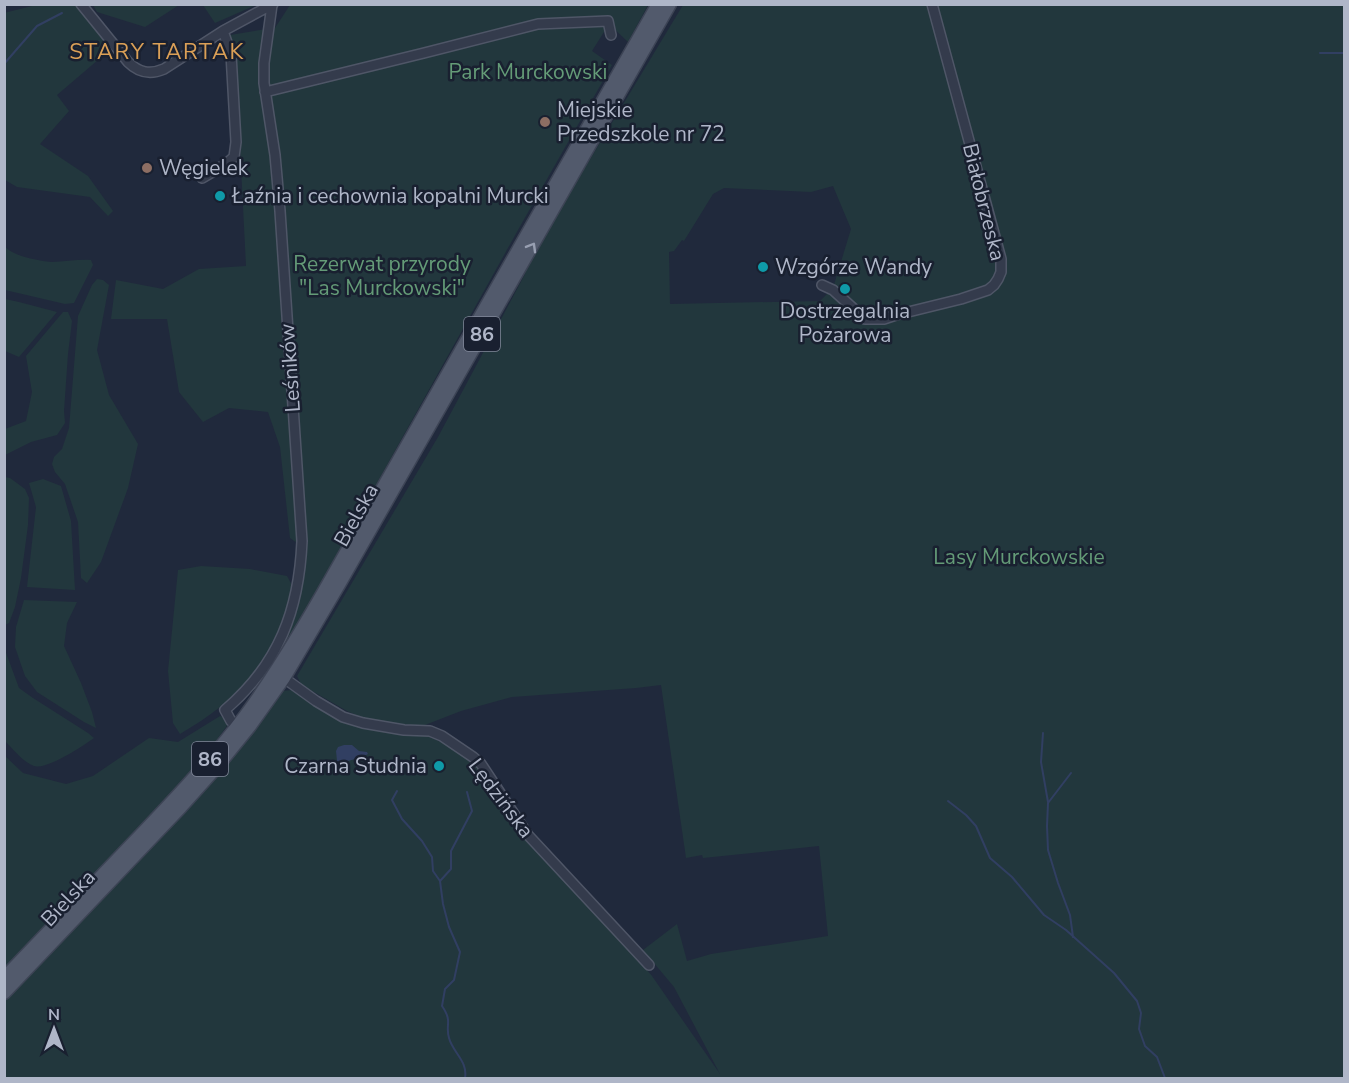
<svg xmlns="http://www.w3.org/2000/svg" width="1349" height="1083" viewBox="0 0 1349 1083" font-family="'Nunito Sans',sans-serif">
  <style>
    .green { fill: #22373d; fill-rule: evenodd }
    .water { fill: #313f62 }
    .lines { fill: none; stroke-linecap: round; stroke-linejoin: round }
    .stream { stroke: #313f62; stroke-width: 2 }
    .minor-casing { stroke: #4f5667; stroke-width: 12 }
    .major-casing { stroke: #3d4455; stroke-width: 15 }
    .minor { stroke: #343b4c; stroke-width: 9 }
    .major { stroke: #525a6c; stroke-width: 12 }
    .oneway { stroke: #989fb1 }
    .education-dot { fill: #8d6e63; stroke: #192030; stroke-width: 2 }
    .culture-dot { fill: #0f9aa8; stroke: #192030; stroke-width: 2 }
    .labels { text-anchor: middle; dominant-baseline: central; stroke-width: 5; stroke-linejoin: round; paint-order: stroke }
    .shield { fill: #192030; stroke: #82899a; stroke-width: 1.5 }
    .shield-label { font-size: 20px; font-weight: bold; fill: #afb6c8 }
    .park-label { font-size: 21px; fill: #649b77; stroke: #192030 }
    .poi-label { font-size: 21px; fill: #afb6c8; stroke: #192030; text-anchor: start }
    .street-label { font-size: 21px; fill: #afb6c8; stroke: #192030 }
    .neighbourhood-label { font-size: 22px; letter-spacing: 1.5px; fill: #dba057; stroke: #192030 }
  </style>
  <rect width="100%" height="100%" fill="#20293c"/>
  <path class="green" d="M 36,5 L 75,5 L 112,48 L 57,95 L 69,111 L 40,144 L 88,176 L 113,211 L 108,216 L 90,197 L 17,187 L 5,180 L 4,13 Z
    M 93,5 L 179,5 L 145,27 L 97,12 Z
    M 203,5 L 256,5 L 215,23 Z
    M 290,5 L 648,5 L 628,42 L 609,24 L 592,51 L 612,65 L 518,230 L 294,632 L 281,652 L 278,650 L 274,642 C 269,652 264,662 257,671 C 236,697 209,717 180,734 L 173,723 L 168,671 L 178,570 L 201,566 L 250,569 L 287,576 L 293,587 L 297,543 L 290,538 L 280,447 L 268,412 L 229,408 L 203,422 L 179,392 L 167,319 L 111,319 L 116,280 L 163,289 L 199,269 L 246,266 L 237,88 L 230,35 L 266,29 L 273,31 Z
    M 683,5 L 1344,5 L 1344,1078 L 5,1078 L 4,1001 C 100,900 201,803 283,691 L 291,690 L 348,723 L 423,734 L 445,744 L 477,765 L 652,976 L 720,1074 L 674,987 L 643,950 L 677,924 L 687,961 L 711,954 L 828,936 L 819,846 L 703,858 L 702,855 L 686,858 L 661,685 L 636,688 L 512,697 L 461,711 L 425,725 L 406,727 L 373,721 L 363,718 L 347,711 L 307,688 L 301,684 L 297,676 L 438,437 L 524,276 L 531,257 ZM 833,186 L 851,229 L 833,288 L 820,301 L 670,304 L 669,252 L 674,251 L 682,240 L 684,241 L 713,194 L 724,188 L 811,192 Z
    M 4,245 C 10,256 40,261 52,262 C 65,262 78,259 91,260 L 93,265 L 74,303 L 65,304 L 5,290 Z
    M 97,279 L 103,280 L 109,285 L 97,350 L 109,395 L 138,444 L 128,488 L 101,562 L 87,583 L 81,578 L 78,522 L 65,484 L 55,472 L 52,464 L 54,457 L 62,449 L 69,428 L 78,316 L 92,285 Z
    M 5,299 L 19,302 L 57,312 L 19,357 L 5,351 Z
    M 63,312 L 68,312 L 72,321 L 68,354 L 64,411 L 65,423 L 57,435 L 31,442 L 5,455 L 5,429 L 26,421 L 32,392 L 26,356 Z
    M 5,477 L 10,478 L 25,489 L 29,498 L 28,525 L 21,578 L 15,607 L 9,623 L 5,625 Z
    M 43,479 L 61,486 L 71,521 L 75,590 L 27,587 L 36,507 L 29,483 Z
    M 24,600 L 77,602 L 67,623 L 64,646 L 81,683 L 92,712 L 96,728 L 84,722 L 37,692 L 25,676 L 15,647 L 16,627 Z
    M 5,650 L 19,688 L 33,698 L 88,733 L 94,738 C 83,746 47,770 34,766 C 23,762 13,749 5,741 Z
    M 220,716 L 225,718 L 229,723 L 203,759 L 5,969 L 4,755 L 23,773 L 66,784 L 93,776 L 149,738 L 178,742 Z"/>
  <path class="water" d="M 344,745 L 352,745 L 359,751 L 367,752 L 368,754 L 362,757 L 341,763 L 337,761 L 336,751 L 338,747 Z"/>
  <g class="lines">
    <path class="stream" d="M 1320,53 L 1344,53
      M 4,64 L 37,26 L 62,13
      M 1043,733 L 1041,762 L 1048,802
      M 1071,773 L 1048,803 L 1047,826 L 1048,850 L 1058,883 L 1070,915 L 1073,937
      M 397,791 L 392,800 L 402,819 L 422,841 L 432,857 L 433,871 L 440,881 L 443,904 L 449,927 L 460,952 L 454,980 L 445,989 L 442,1006 C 453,1022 445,1024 449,1038 C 453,1053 468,1061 465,1078
      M 948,801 L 966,815 L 976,826 L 990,858 L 1012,877 L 1044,915 L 1066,930 L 1114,973 L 1137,1001 L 1141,1013 L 1139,1029 L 1145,1046 L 1157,1057 L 1165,1078
      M 440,881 L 451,869 L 451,851 L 472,811 L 467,792"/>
    <defs>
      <path id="minor" d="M 81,4 L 128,62 C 139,73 150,75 164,69 L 223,31 L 273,4
        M 265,92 L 424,53 L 538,24 L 608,21 L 611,35
        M 202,178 L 226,164 L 234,157 L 236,142 L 231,54 L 223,31
        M 822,285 L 833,290 L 865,319 L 884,319 L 896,315 L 961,299 L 988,290 L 994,285 L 998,279 L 1001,272 L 1001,259 L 932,4
        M 284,678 L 316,701 L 343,717 L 363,723 L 404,730 L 430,731 L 442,736 L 473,757 L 481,764 L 528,835 L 649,965
        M 237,726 L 231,721 L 225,710 C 279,664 299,610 302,541 L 280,211 L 275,155 L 264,83 L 264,63 L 272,5"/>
      <path id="major" d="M 4,978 C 46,934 88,890 130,846 C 170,804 210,762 245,716 C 277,672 305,625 332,577 L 658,4
        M 4,993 L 181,807 L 216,768 L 250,726 L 284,678 L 340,583 L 670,4"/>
    </defs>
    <use href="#minor" class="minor-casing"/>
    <use href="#major" class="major-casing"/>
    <use href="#minor" class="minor"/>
    <use href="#major" class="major"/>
  </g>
  <defs><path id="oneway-chevron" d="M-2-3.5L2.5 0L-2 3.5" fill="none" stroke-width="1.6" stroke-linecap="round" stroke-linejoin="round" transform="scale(1.5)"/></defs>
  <use class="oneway" href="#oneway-chevron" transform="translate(532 247) rotate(-60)"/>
  <g class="education-dot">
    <circle cx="545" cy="122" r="6"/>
    <circle cx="147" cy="168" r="6"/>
  </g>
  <g class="culture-dot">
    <circle cx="220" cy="196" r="6"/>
    <circle cx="763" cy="267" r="6"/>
    <circle cx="845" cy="289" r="6"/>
    <circle cx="439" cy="766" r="6"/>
  </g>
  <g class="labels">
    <g class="shield">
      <rect x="464" y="317" width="36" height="34" rx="4.5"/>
      <rect x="192" y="742" width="36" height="34" rx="4.5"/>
    </g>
    <g class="shield-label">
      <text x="482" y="334">86</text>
      <text x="210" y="759">86</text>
    </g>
    <g class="park-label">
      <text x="528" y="72">Park Murckowski</text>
      <text x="382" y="264">Rezerwat przyrody<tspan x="382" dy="24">"Las Murckowski"</tspan></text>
      <text x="1019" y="557">Lasy Murckowskie</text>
    </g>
    <g class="poi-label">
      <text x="557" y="110">Miejskie<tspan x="557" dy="24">Przedszkole nr 72</tspan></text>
      <text x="159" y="168">Węgielek</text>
      <text x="232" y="196">Łaźnia i cechownia kopalni Murcki</text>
      <text x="775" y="267">Wzgórze Wandy</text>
      <text x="845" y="311" text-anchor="middle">Dostrzegalnia<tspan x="845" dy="24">Pożarowa</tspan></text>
      <text x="427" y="766" text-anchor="end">Czarna Studnia</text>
    </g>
    <g class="street-label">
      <text transform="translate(984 202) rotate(76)">Białobrzeska</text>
      <text transform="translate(290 368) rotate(-94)">Leśników</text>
      <text transform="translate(356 515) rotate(-61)">Bielska</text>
      <text transform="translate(501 798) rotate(53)">Lędzińska</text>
      <text transform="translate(68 898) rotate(-47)">Bielska</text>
    </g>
    <g class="neighbourhood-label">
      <text x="157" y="52">STARY TARTAK</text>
    </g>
  </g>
  <rect width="1349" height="1083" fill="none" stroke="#afb6c8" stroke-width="12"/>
  <g transform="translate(54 1029)" stroke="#192030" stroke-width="4.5" paint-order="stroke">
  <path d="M0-4.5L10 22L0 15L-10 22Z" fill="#afb6c8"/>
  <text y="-9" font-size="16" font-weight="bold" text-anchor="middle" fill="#afb6c8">N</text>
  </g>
</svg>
